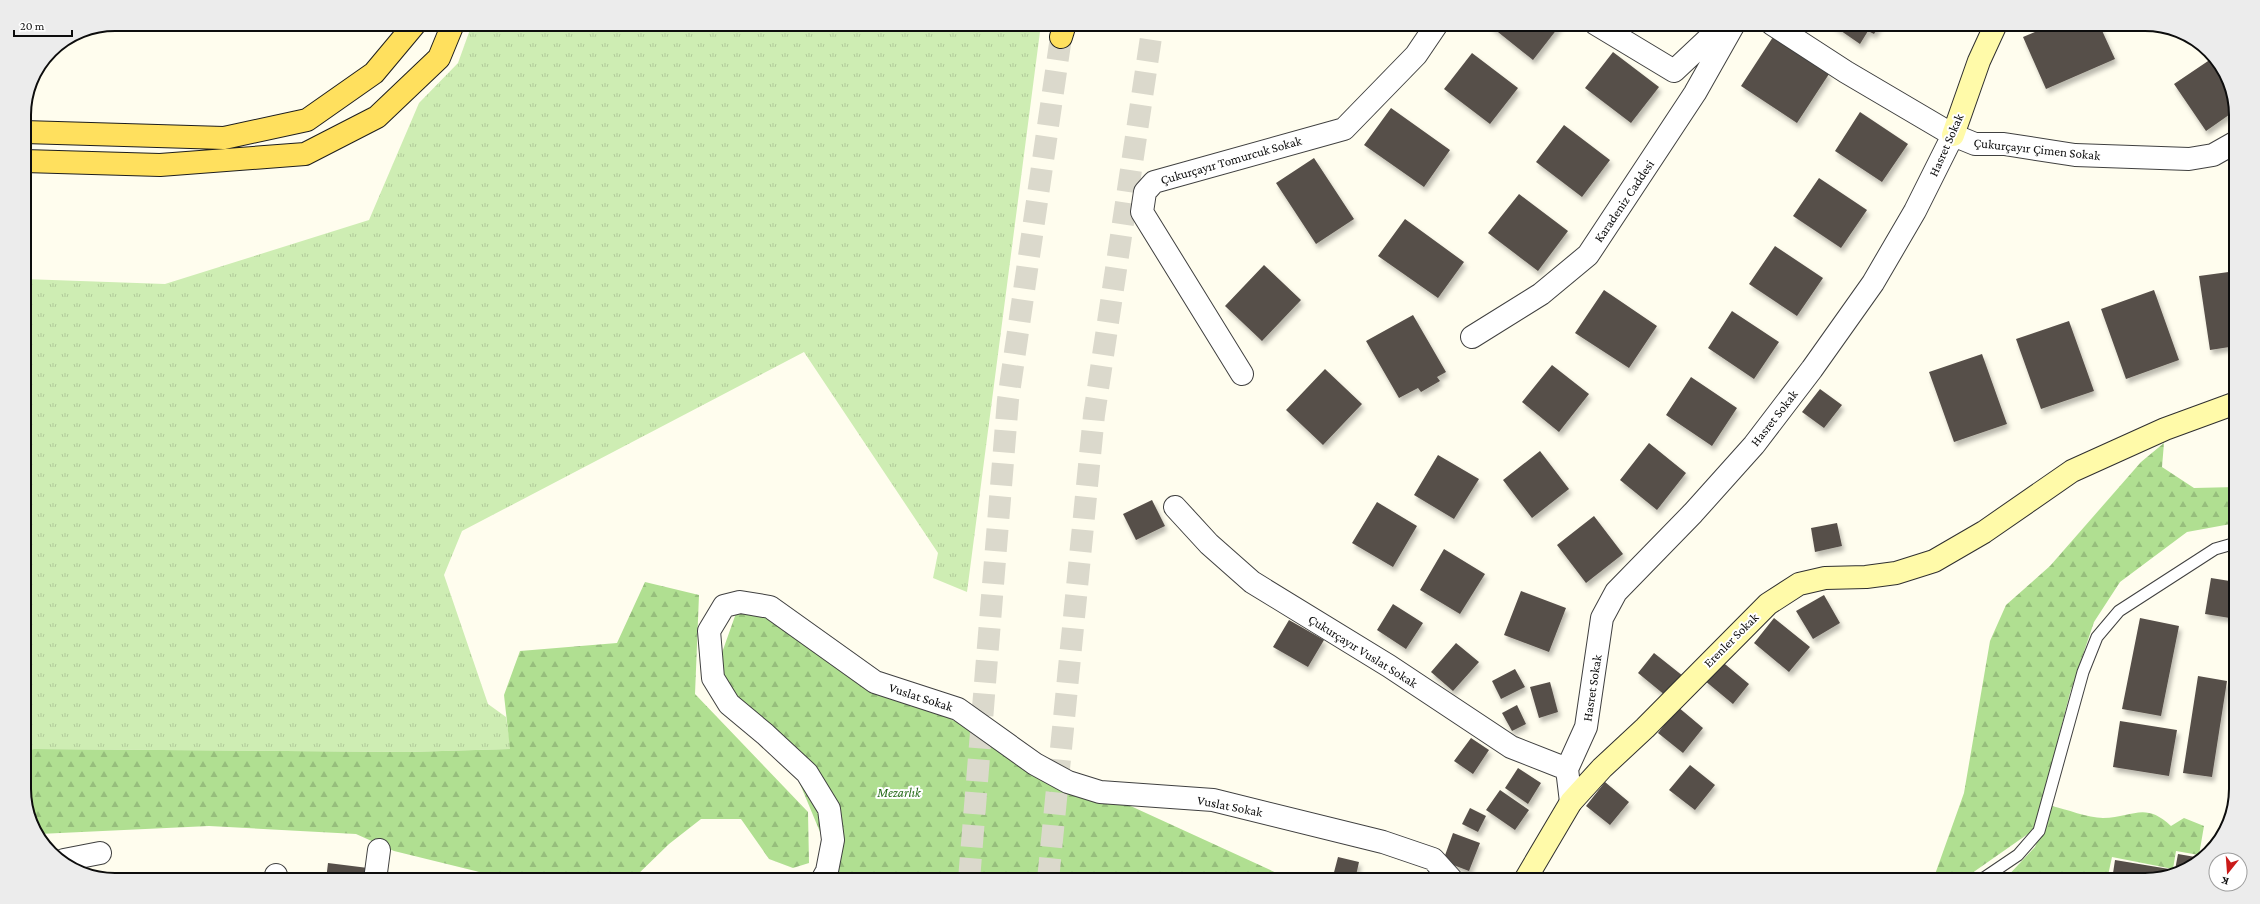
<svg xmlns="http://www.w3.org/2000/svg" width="2260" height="904" viewBox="0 0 2260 904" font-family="'Crimson Pro',serif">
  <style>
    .grass { fill: url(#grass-tufts) }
    .forest { fill: url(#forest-firs) }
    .building { fill: #574f49; filter: url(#shadow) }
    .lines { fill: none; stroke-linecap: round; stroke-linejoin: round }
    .primary-tunnel { stroke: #dbd9cc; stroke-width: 22; stroke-dasharray: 22 11; stroke-linecap: butt }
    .lane-casing { stroke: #404040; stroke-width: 13 }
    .street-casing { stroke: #404040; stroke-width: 24 }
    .secondary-casing { stroke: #2f2f2f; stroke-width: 24 }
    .primary-casing { stroke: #1e1e1e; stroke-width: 24 }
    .lane { stroke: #fff; stroke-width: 11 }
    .street { stroke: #fff; stroke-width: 22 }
    .secondary { stroke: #fffaa9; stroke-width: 22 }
    .primary { stroke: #ffe05e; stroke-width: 22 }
    .labels { text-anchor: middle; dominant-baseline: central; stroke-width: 4; stroke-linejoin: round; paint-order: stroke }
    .street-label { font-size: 13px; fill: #0d0d0d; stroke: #fff }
    .park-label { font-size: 13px; font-style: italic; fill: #246b18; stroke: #fff }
    .rim { fill: none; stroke: #0d0d0d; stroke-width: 2 }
  </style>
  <defs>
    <pattern id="grass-tufts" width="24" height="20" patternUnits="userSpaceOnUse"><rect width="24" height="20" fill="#ceedb3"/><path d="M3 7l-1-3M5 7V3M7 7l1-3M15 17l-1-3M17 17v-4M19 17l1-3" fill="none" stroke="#b0ca99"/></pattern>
    <pattern id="forest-firs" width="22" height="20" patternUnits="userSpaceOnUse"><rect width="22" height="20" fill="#b0df91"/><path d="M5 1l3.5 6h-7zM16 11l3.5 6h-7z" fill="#96be7c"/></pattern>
    <filter id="shadow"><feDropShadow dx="2.5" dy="4.5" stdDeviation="2" flood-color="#0004"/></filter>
  </defs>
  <rect width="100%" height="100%" fill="#fffdee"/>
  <path class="grass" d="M 472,24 L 1041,24 L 967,592 L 933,578 L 938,553 L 804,352 L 462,531 L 444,575 L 488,704 L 506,717 L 511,749 L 408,752 L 34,749 L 24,751 L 24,279 L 165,284 L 369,220 L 419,103 L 458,63 Z"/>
  <path class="forest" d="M 2164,443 L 2162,467 L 2194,488 L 2236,487 L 2236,523 L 2187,532 L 2120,582 L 2094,622 L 2070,693 L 2035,829 L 1965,878 L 1933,880 L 1964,793 L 1990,641 L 2006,605 L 2050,566 L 2141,462 Z
    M 645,582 L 699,595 L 695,694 L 808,812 L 809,863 L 793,868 L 769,859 L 741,819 L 701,819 L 669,844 L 632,880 L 512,880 L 394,851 L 356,834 L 209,826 L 39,834 L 24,795 L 24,751 L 34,749 L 408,752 L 510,749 L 504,695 L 520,651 L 617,643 Z
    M 740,602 L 875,682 L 1100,792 L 1292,880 L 811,880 L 830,856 L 788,755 L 713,678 Z
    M 2052,806 C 2066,809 2088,818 2103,818 C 2133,818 2144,801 2171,826 L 2184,818 L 2204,826 L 2199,855 L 2176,851 L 2173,869 L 2112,857 L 2107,880 L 2004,880 L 2035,847 Z"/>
  <path class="building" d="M 1488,24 L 1561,24 L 1533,60 Z
    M 1831,24 L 1880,24 L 1874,34 L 1868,31 L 1860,44 Z
    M 2054,24 L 2099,24 L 2115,59 L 2046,89 L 2023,37 Z
    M 1773,37 L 1829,74 L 1797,123 L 1741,86 Z
    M 1613,52 L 1659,87 L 1631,123 L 1585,88 Z
    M 1472,53 L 1518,88 L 1490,124 L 1444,89 Z
    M 2214,57 L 2217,60 L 2236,110 L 2206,131 L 2174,84 Z
    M 1391,108 L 1450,150 L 1424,187 L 1364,145 Z
    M 1860,112 L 1908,144 L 1882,182 L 1835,151 Z
    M 1564,125 L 1610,160 L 1582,197 L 1536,162 Z
    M 1314,158 L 1354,219 L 1316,244 L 1276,183 Z
    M 1819,178 L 1867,210 L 1841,248 L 1793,216 Z
    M 1519,194 L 1568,231 L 1538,271 L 1488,233 Z
    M 1405,219 L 1464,262 L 1438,298 L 1378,256 Z
    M 1775,246 L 1823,278 L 1797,316 L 1749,284 Z
    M 1264,265 L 1301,300 L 1262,341 L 1225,306 Z
    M 2236,271 L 2236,346 L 2210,350 L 2199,276 Z
    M 1604,290 L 1657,326 L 1629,368 L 1575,333 Z
    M 2154,290 L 2179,360 L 2126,379 L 2101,309 Z
    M 1732,311 L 1779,342 L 1754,379 L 1708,348 Z
    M 1413,315 L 1446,372 L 1437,377 L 1440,381 L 1421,392 L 1418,388 L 1399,398 L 1366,341 Z
    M 2069,321 L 2094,391 L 2041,409 L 2016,339 Z
    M 1982,354 L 2007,424 L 1954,442 L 1929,372 Z
    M 1552,365 L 1589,394 L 1559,432 L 1522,402 Z
    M 1325,369 L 1362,404 L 1323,445 L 1286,410 Z
    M 1691,377 L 1737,408 L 1712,446 L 1666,415 Z
    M 1820,389 L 1842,405 L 1824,428 L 1802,412 Z
    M 1649,443 L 1686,473 L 1657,510 L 1620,480 Z
    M 1540,451 L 1569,489 L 1532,518 L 1503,480 Z
    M 1438,455 L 1479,479 L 1454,519 L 1414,495 Z
    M 1152,500 L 1165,526 L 1136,540 L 1123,514 Z
    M 1377,502 L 1417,526 L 1393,567 L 1352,543 Z
    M 1594,516 L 1623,554 L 1586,583 L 1557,545 Z
    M 1837,523 L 1842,546 L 1815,552 L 1811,528 Z
    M 1444,549 L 1485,574 L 1460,614 L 1420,590 Z
    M 2211,578 L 2236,582 L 2236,619 L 2205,614 Z
    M 1521,591 L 1566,608 L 1549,652 L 1504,635 Z
    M 1824,595 L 1840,623 L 1813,639 L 1796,611 Z
    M 1393,604 L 1423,623 L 1406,649 L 1377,630 Z
    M 1774,618 L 1810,647 L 1789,672 L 1754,643 Z
    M 2140,618 L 2179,626 L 2161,716 L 2122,709 Z
    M 1289,620 L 1324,640 L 1308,667 L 1273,647 Z
    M 1456,643 L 1479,662 L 1453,691 L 1431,672 Z
    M 1654,653 L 1683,676 L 1666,696 L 1638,673 Z
    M 1720,660 L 1749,684 L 1733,704 L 1704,680 Z
    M 1515,669 L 1525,687 L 1501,699 L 1492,681 Z
    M 2198,676 L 2227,681 L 2212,777 L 2183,773 Z
    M 1550,682 L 1558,712 L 1539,718 L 1530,687 Z
    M 1517,705 L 1526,724 L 1512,731 L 1502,713 Z
    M 1678,707 L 1703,728 L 1683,753 L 1658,733 Z
    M 2120,721 L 2177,730 L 2169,776 L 2113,767 Z
    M 1471,738 L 1489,750 L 1473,774 L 1454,761 Z
    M 1690,765 L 1715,785 L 1695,810 L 1669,790 Z
    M 1518,768 L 1541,783 L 1528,804 L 1505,788 Z
    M 1605,782 L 1629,802 L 1610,825 L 1586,806 Z
    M 1500,790 L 1529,810 L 1515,830 L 1486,810 Z
    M 1470,808 L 1486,816 L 1478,832 L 1462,824 Z
    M 1453,833 L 1480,843 L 1469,871 L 1443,861 Z
    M 2178,854 L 2201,858 L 2196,864 L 2145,880 L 2112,880 L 2115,860 L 2175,870 Z
    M 1338,857 L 1359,862 L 1355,880 L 1332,880 Z
    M 328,863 L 368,868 L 366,880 L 326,880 Z
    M 236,873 L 263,875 L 263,880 L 236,880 Z"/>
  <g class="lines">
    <path class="primary-tunnel" d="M 969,880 L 1008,400 L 1061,37
      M 1048,880 L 1094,415 L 1153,24"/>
    <defs>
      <path id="lane" d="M 1981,880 L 2018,855 L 2039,831 L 2083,672 L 2097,637 L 2119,611 L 2215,549 L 2236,543"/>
      <path id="street" d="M 1596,24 L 1674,71 L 1724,24
        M 1772,24 L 1846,72 L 1953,135 L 1975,144 L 2004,144 L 2075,155 L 2189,159 L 2213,155 L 2236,142
        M 1472,337 L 1541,294 L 1588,255 L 1695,93 L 1734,24
        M 1242,374 L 1142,212 L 1145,192 L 1154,182 L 1344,129 L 1416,55 L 1437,24
        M 1175,507 L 1209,544 L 1252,582 L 1389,666 L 1511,747 L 1567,769
        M 1571,802 L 1567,769 L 1586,727 L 1602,618 L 1616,592 L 1693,513 L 1754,445 L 1812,369 L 1873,283 L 1915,211 L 1953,135
        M 64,860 L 100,853
        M 276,880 L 276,875
        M 375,880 L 379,850
        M 822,880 L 827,871 L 833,840 L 829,809 L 807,773 L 765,734 L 729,704 L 713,678 L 709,631 L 724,606 L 740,602 L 770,607 L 875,682 L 958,709 L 1035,764 L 1068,782 L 1100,792 L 1213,800 L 1383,842 L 1433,859 L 1452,880"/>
      <path id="secondary" d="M 1953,135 L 1979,61 L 1996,24
        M 1525,880 L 1571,802 L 1602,768 L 1645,728 L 1768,604 L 1799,584 L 1825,578 L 1866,577 L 1896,573 L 1934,561 L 1984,532 L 2072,471 L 2165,429 L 2236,403"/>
      <path id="primary" d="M 1061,37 L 1065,24
        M 24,132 L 224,138 L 307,120 L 374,73 L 415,24
        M 24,161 L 160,165 L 305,154 L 377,117 L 439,58 L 453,24"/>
    </defs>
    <use href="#lane" class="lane-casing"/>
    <use href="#street" class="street-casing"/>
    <use href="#secondary" class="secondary-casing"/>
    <use href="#primary" class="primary-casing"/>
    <use href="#lane" class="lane"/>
    <use href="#street" class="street"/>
    <use href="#secondary" class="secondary"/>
    <use href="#primary" class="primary"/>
  </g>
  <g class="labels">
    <g class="street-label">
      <text transform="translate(1946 145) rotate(-66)">Hasret Sokak</text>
      <text transform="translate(2037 149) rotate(6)">Çukurçayır Çimen Sokak</text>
      <text transform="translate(1231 160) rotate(-16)">Çukurçayır Tomurcuk Sokak</text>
      <text transform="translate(1624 201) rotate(-56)">Karadeniz Caddesi</text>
      <text transform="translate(1774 418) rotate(-52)">Hasret Sokak</text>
      <text transform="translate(1731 640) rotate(-45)">Erenler Sokak</text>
      <text transform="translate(1363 651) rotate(32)">Çukurçayır Vuslat Sokak</text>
      <text transform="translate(1592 688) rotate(-81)">Hasret Sokak</text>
      <text transform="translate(921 697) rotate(18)">Vuslat Sokak</text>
      <text transform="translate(1230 806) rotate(11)">Vuslat Sokak</text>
    </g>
    <g class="park-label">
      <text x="899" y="792">Mezarlık</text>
    </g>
  </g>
  <path d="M0 0H2260V904H0ZM115 31H2145A84 84 0 0 1 2229 115V789A84 84 0 0 1 2145 873H115A84 84 0 0 1 31 789V115A84 84 0 0 1 115 31Z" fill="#ececec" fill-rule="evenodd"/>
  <path class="rim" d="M115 31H2145A84 84 0 0 1 2229 115V789A84 84 0 0 1 2145 873H115A84 84 0 0 1 31 789V115A84 84 0 0 1 115 31Z"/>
  <g transform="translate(2228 872) rotate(197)"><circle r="19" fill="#ffffff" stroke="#9e9e9e"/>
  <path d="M0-3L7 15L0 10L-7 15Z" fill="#ca1a19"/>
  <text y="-6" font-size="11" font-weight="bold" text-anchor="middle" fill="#0d0d0d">K</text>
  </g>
  <path d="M14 30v6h58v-6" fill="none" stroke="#0d0d0d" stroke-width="2"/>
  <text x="20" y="30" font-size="12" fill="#0d0d0d" stroke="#ffffff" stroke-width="3" paint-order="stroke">20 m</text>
</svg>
